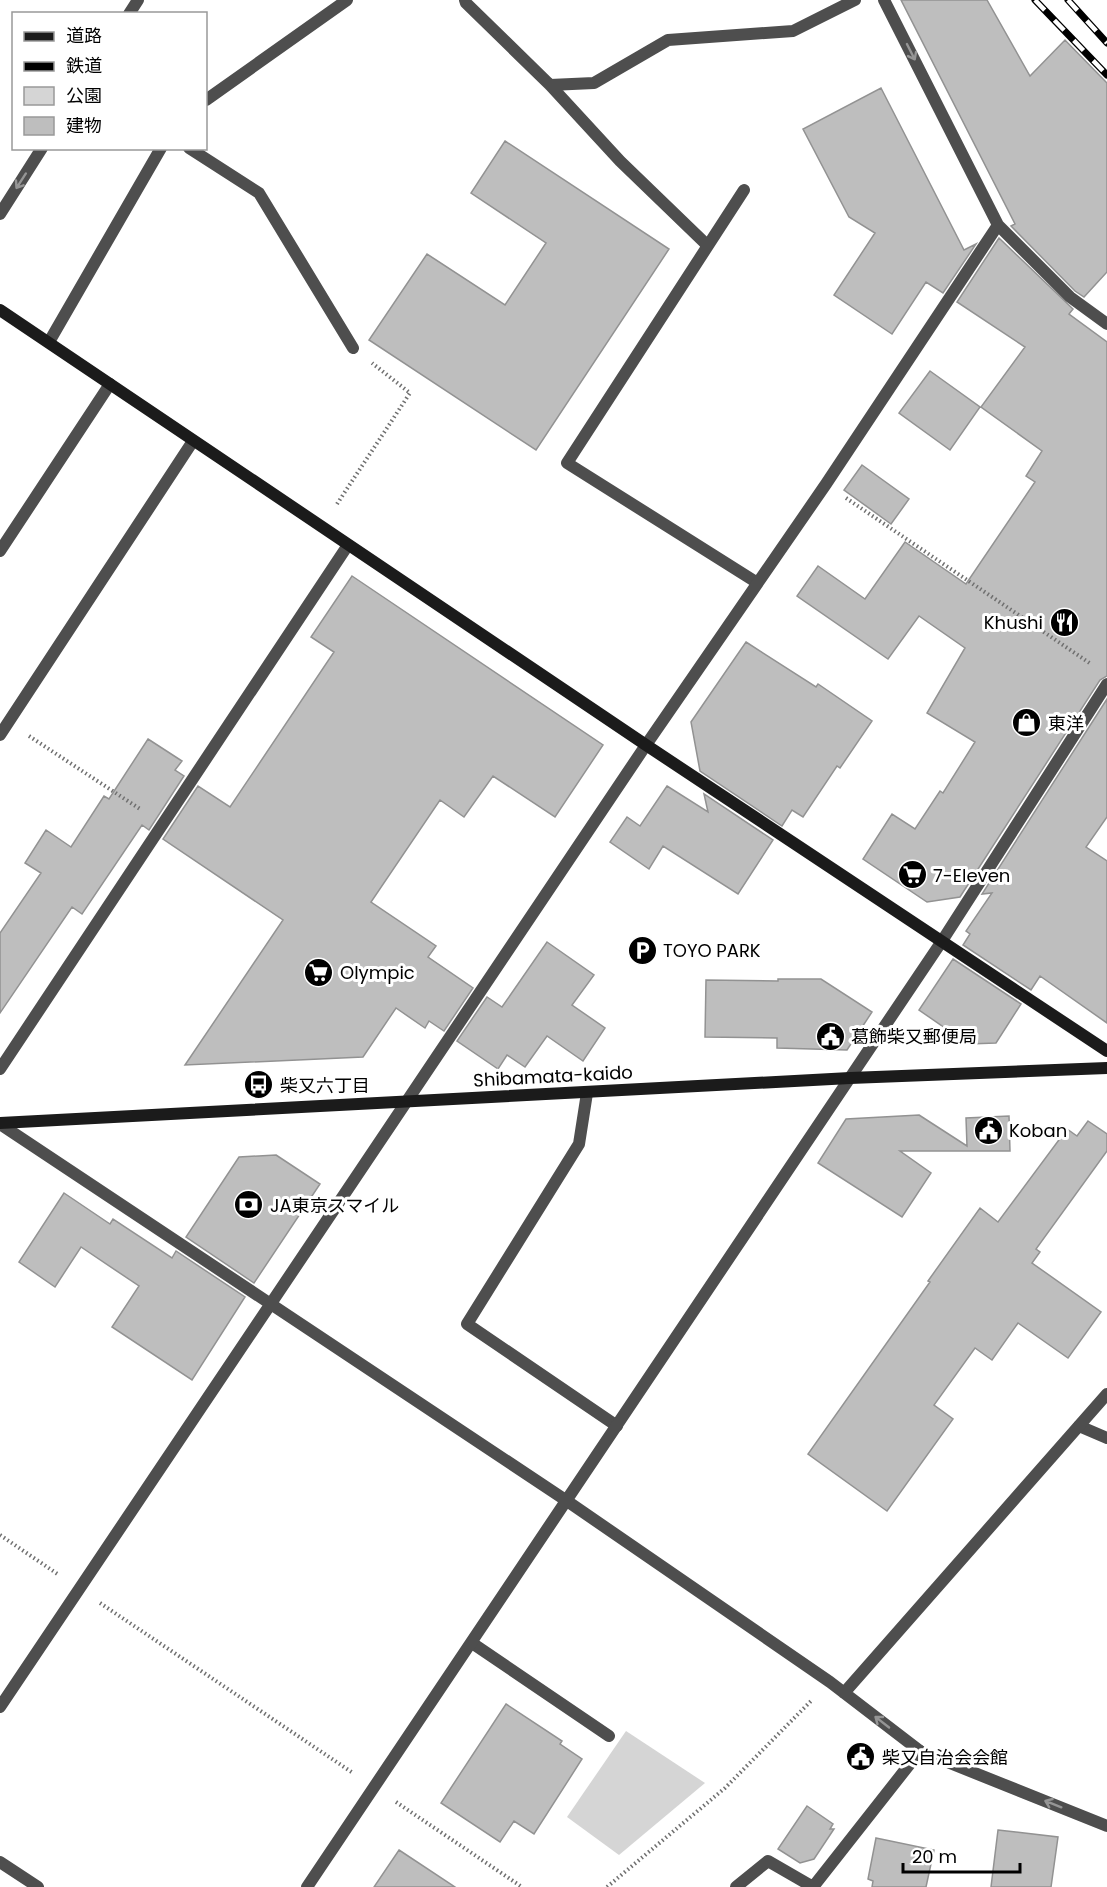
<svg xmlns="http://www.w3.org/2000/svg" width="1107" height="1887" viewBox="0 0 1107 1887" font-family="Poppins,'Noto Sans JP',sans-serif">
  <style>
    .green { fill: #d5d5d5 }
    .building { fill: #bebebe; stroke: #929292; stroke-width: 1.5 }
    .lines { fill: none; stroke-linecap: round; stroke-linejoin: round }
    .path { stroke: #707070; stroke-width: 4; stroke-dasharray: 1.5 3; stroke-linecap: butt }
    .lane { stroke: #4e4e4e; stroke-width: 12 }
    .street { stroke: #4e4e4e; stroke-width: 12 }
    .secondary { stroke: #1b1b1b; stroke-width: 12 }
    .rail-casing { stroke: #000; stroke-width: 7 }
    .rail { stroke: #fff; stroke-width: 4.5; stroke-dasharray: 14; stroke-linecap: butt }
    .oneway { stroke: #959595 }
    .labels { text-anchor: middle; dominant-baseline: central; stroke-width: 6; stroke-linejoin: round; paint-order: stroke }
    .poi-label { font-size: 18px; fill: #000; stroke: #fff; text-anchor: start }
    .street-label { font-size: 18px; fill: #000; stroke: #fff }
  </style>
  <rect width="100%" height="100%" fill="#fff"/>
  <path class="green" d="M 626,1731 L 705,1783 L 619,1855 L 567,1817 Z"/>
  <path class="building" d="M 901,0 L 987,0 L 1030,76 L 1065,40 L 1107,83 L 1107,272 L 1084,297 L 1075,291 L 1011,226 L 1015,224 Z
    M 881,88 L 964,250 L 976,244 L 943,293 L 926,282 L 892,334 L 834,295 L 875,233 L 849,217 L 803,129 Z
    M 505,141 L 669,249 L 536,450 L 369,340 L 427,254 L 505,305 L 546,243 L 471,193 Z
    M 999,238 L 1073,309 L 1069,314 L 1107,342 L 1107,676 L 1100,680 L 960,897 L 927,902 L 863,859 L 892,814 L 915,829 L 940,791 L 943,793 L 975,742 L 927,713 L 965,648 L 919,616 L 888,659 L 797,596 L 818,566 L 865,599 L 905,542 L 966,584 L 1035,482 L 1026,476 L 1042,451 L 981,407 L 1025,347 L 957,302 Z
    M 930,371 L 980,407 L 950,450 L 899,413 Z
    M 862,465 L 909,499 L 891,524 L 844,490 Z
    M 352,576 L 603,745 L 555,817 L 493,776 L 464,817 L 440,800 L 371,902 L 436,946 L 428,957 L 473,988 L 444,1031 L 429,1021 L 425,1028 L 396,1008 L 363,1057 L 185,1065 L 283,920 L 163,839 L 198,786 L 230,807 L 334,652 L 311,637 Z
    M 746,642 L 816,687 L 818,684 L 872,721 L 840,768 L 837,766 L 803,817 L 792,810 L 782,826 L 700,771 L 691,722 Z
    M 1107,699 L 1107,817 L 1086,847 L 1107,861 L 1107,1023 L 1040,976 L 1031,990 L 963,945 L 970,934 L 966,931 L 992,893 L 982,894 Z
    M 148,739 L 182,761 L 175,770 L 184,776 L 149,830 L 142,825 L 82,914 L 72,907 L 0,1013 L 0,933 L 41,873 L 25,863 L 46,830 L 71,847 L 104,796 L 109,799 Z
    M 667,786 L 708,812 L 704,794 L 773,840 L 738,894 L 663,846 L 649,869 L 610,842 L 627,817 L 640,826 Z
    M 547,942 L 594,975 L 572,1005 L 605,1028 L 583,1061 L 547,1036 L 525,1067 L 507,1055 L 498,1069 L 457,1041 L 487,997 L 502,1007 Z
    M 953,959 L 1021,1004 L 996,1043 L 968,1044 L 919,1010 Z
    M 778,979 L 821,979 L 872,1012 L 847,1050 L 777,1048 L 777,1038 L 705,1037 L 706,980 L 778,981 Z
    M 919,1115 L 967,1146 L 966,1118 L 1009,1116 L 1010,1151 L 900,1151 L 931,1173 L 902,1217 L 818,1163 L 846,1119 Z
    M 1088,1121 L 1107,1134 L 1107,1151 L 1036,1249 L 1040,1252 L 1032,1263 L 1101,1312 L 1068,1358 L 1018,1323 L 992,1360 L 975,1348 L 934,1405 L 953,1419 L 887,1511 L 808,1454 L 930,1282 L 928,1281 L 980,1208 L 998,1222 L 1067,1129 L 1077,1136 Z
    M 276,1155 L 320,1184 L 254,1283 L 186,1237 L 239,1157 Z
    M 64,1193 L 110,1224 L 113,1219 L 172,1258 L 176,1251 L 245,1297 L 192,1380 L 112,1327 L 139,1286 L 81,1247 L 55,1287 L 19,1262 Z
    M 506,1704 L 562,1741 L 560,1744 L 582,1759 L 534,1834 L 514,1821 L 500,1842 L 441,1803 Z
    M 807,1806 L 833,1824 L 830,1829 L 834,1829 L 814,1859 L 800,1863 L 778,1849 Z
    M 998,1830 L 1058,1837 L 1051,1887 L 991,1887 Z
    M 876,1838 L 934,1850 L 926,1887 L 872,1887 L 873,1881 L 868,1879 Z
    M 399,1850 L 455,1887 L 374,1887 Z"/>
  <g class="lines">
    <path class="path" d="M 846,498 L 1091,664
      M 337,504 L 410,393 L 372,363
      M 29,736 L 140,809
      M 0,1535 L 59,1575
      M 100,1603 L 353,1773
      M 396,1802 L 522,1887
      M 607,1887 L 725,1788 L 811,1701"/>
    <path class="lane" d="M 465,0 L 466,3 L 550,85 L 620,161 L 707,245
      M 550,85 L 594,83 L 668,40 L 793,31 L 855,0
      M 206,100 L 347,0
      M 189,148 L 259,193 L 353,348
      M 744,190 L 567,463 L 756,582
      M 49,342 L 161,148
      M 0,551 L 110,384
      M 0,735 L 193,441
      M 587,1093 L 579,1144 L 467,1324 L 617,1426
      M 1079,1426 L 1107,1438
      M 472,1643 L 609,1736
      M 736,1887 L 768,1861 L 813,1887 L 920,1751"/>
    <path class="street" d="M 884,0 L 998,225 L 1070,297 L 1107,324
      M 129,14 L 138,0
      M 0,214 L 42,148
      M 0,1069 L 348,545
      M 0,1124 L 567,1501 L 830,1682 L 920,1751 L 1107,1826
      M 844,1693 L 1107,1394
      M 0,1707 L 646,745 L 826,484 L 998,225
      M 0,1862 L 38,1887
      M 307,1887 L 831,1106 L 942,941 L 1107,684"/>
    <path class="secondary" d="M 0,310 L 646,745 L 1107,1051
      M 0,1123 L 850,1078 L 1107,1068"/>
    <defs>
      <path id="rail" d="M 1035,0 L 1107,75
        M 1068,0 L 1107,43"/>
    </defs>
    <use href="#rail" class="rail-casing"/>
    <use href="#rail" class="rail"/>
  </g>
  <defs><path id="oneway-shaft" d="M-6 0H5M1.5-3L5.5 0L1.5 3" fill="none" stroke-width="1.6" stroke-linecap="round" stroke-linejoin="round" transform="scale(1.5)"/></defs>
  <g class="oneway">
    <use href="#oneway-shaft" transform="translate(911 52) rotate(63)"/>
    <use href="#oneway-shaft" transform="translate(21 181) rotate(123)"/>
    <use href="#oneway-shaft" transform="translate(882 1722) rotate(-142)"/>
    <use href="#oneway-shaft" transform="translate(1053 1804) rotate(-158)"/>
  </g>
  <defs>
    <symbol id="restaurant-disc" viewBox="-11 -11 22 22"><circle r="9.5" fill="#000" stroke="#fff"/><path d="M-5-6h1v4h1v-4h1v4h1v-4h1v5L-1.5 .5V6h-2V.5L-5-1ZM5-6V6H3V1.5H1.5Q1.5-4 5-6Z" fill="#fff"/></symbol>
    <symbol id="shop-disc" viewBox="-11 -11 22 22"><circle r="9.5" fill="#000" stroke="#fff"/><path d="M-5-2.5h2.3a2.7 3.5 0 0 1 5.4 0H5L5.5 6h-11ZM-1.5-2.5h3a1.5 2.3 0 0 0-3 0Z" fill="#fff"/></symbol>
    <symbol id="supermarket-disc" viewBox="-11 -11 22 22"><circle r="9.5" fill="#000" stroke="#fff"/><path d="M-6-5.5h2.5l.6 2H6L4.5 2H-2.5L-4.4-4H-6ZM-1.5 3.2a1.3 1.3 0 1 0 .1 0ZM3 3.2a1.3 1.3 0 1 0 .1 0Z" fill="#fff"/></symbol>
    <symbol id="parking-disc" viewBox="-11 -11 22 22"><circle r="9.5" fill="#000" stroke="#fff"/><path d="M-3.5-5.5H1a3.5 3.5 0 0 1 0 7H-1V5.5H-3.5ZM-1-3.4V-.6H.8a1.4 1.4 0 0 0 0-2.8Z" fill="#fff"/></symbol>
    <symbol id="civic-disc" viewBox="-11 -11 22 22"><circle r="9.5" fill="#000" stroke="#fff"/><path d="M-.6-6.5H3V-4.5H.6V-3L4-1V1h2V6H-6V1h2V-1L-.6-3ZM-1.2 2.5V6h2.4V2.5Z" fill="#fff"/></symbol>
    <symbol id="bus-disc" viewBox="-11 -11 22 22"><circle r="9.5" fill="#000" stroke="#fff"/><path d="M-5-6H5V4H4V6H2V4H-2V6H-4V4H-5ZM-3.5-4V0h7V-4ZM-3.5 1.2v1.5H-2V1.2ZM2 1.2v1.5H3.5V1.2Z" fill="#fff"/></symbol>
    <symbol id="bank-disc" viewBox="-11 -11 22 22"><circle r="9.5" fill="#000" stroke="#fff"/><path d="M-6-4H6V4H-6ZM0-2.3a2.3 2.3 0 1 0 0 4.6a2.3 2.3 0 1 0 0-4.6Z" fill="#fff"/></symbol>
  </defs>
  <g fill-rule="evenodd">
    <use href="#restaurant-disc" x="1048" y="606" width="33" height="33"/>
    <use href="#shop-disc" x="1010" y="706" width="33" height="33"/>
    <use href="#supermarket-disc" x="896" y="858" width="33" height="33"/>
    <use href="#parking-disc" x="626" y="934" width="33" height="33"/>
    <use href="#supermarket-disc" x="302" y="956" width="33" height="33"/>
    <use href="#civic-disc" x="814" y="1020" width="33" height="33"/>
    <use href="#bus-disc" x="242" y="1068" width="33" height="33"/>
    <use href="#civic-disc" x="972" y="1114" width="33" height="33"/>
    <use href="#bank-disc" x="232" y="1188" width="33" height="33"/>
    <use href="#civic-disc" x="844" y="1740" width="33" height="33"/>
  </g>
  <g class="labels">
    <g class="poi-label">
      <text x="1043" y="622" text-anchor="end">Khushi</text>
      <text x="1048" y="723">東洋</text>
      <text x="933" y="875">7-Eleven</text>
      <text x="663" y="950">TOYO PARK</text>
      <text x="340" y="972">Olympic</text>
      <text x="851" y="1036">葛飾柴又郵便局</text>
      <text x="280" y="1085">柴又六丁目</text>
      <text x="1009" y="1130">Koban</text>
      <text x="270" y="1205">JA東京スマイル</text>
      <text x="882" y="1757">柴又自治会会館</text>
    </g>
    <g class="street-label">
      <text transform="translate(553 1076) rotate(-3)">Shibamata-kaido</text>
    </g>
  </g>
  <rect x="12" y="12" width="195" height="138" fill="#ffffff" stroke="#999999" stroke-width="1.5"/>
  <rect x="24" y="32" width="30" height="9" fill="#1b1b1b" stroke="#999999" stroke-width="1.5"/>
  <text x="66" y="42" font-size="18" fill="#000000">道路</text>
  <rect x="24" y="62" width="30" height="9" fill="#000000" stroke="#999999" stroke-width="1.5"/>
  <text x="66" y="72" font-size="18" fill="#000000">鉄道</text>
  <rect x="24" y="87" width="30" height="18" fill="#d5d5d5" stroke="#999999" stroke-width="1.5"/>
  <text x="66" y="102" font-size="18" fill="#000000">公園</text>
  <rect x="24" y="117" width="30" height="18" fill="#bebebe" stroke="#999999" stroke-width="1.5"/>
  <text x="66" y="132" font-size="18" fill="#000000">建物</text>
  <path d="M903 1863v9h117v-9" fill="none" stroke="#000000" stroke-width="3"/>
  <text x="912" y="1863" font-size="18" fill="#000000" stroke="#ffffff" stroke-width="4.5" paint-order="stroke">20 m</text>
</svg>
